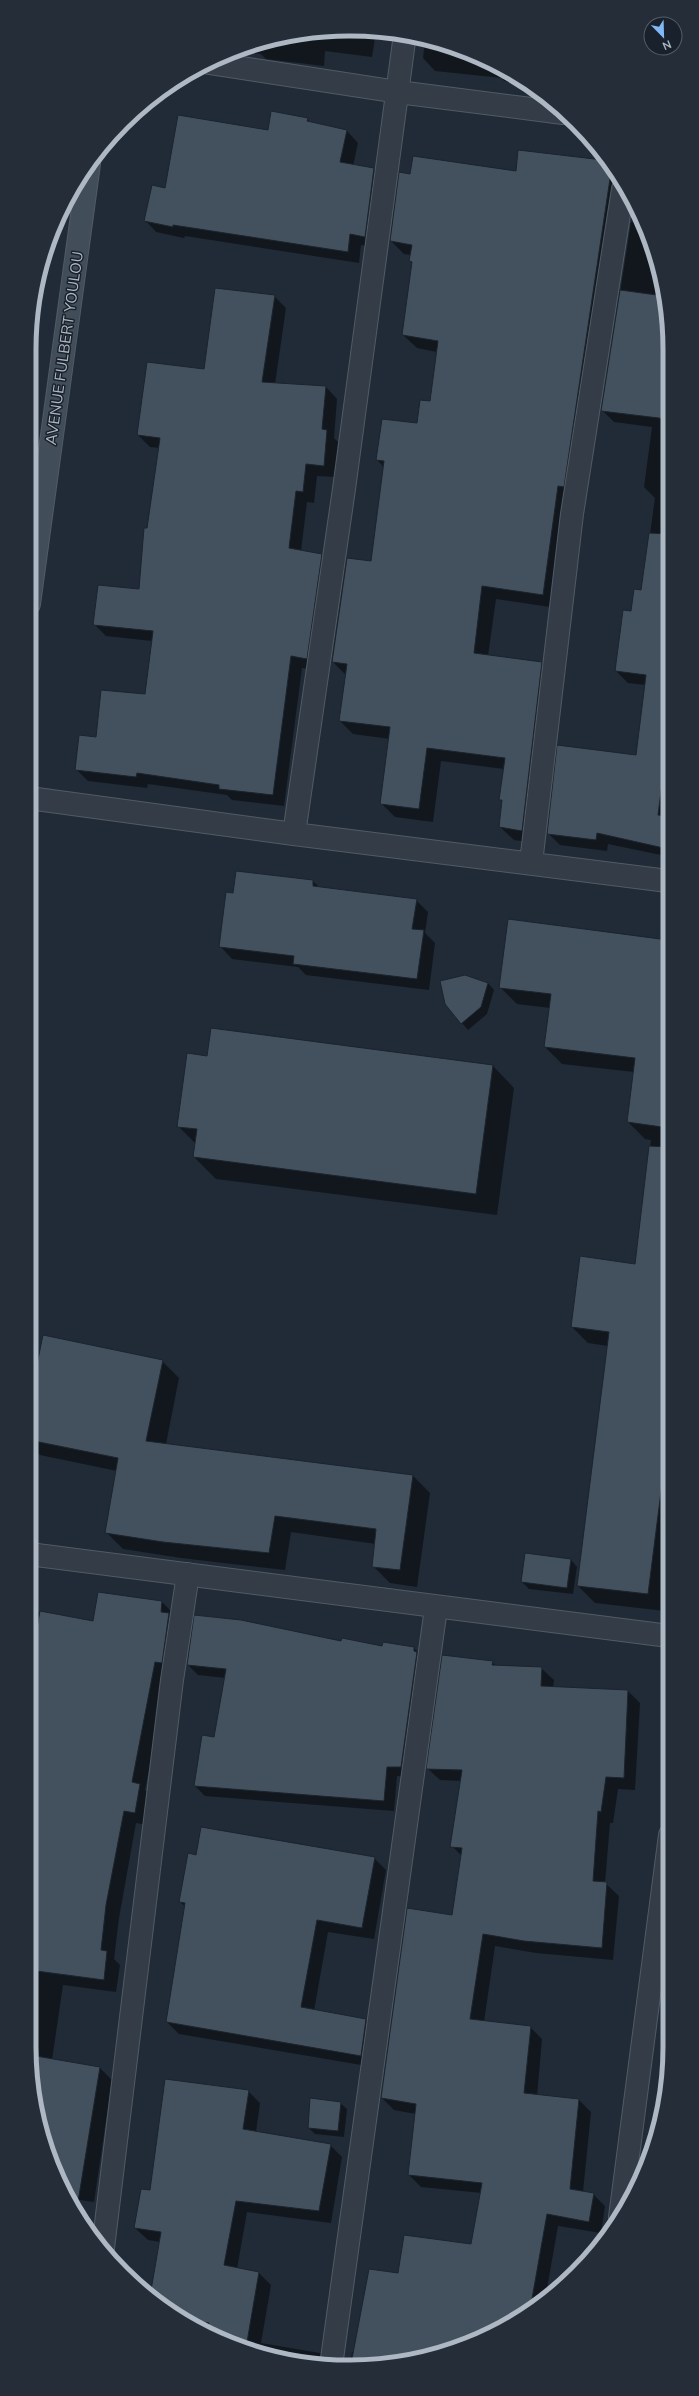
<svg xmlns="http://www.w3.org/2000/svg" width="699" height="2396" viewBox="0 0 699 2396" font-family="Mulish,sans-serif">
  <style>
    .shadow { fill: #0007 }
    .building { fill: #43515e; stroke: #1b242e }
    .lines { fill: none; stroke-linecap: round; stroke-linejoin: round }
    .minor-casing { stroke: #515b65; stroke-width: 24 }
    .secondary-casing { stroke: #515b65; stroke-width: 24 }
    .minor { stroke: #343d47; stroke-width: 22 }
    .secondary { stroke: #424d5a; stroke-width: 22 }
    .labels { text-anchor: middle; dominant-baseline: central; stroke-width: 3; stroke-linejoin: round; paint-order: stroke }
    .street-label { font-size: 15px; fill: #aeb8c4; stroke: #19222c }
    .rim { fill: none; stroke: #aeb8c4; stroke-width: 5 }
  </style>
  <rect width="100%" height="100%" fill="#202b37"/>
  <path class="shadow" d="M 349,29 L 376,32 L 372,57 L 325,51 L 324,66 L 266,59 L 261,54 L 235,51 L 287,35 Z
    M 425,40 L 510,72 L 525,84 L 504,81 L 502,78 L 435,71 L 423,58 Z
    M 307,119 L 312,124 L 347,131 L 358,143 L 353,166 L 374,169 L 386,181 L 377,248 L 361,245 L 359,263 L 185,236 L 184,238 L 156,232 L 145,220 L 166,189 L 268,132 Z
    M 604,162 L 624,189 L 557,608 L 496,599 L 488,656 L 542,663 L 555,677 L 535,843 L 514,840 L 500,827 L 504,769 L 441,761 L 433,822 L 395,817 L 381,803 L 390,739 L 353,734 L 340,721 L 346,675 L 333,662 L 372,562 L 384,467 L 377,460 L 418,424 L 430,402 L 437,352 L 417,348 L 403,335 L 413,264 L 410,261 L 411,255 L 404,254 L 391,241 L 411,175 L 517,172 Z
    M 631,222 L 642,223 L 667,308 L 668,865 L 661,855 L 608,844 L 607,851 L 560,845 L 548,833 L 637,756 L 646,685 L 628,683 L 616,671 L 632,612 L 642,591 L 655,498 L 644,487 L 652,427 L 614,422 L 602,410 Z
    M 274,296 L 286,308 L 275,384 L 326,387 L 337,399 L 334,438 L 338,442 L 335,477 L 317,476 L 314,503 L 307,502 L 301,551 L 322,555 L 333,566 L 318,670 L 302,668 L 284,806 L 232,800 L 227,795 L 148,784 L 147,788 L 88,781 L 76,769 L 96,738 L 146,695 L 152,641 L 106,636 L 94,624 L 139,590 L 160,448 L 150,447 L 138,435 L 205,370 Z
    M 313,881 L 320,888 L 416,900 L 428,912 L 425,933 L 435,943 L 429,990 L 306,975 L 298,967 L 232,959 L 221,947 Z
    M 509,920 L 668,941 L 669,1575 L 665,1611 L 595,1603 L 578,1586 L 608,1346 L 588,1343 L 572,1327 L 636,1265 L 651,1140 L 645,1139 L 628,1122 L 634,1072 L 562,1064 L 545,1047 L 550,1008 L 517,1004 L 500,987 Z
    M 488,983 L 494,990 L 487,1014 L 468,1030 L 462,1023 Z
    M 208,1057 L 493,1066 L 514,1088 L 497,1215 L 216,1179 L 194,1157 L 196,1144 L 178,1126 Z
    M 162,1361 L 179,1378 L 166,1444 L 413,1476 L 430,1493 L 417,1587 L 390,1583 L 373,1566 L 376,1544 L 291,1532 L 285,1570 L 181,1558 L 123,1549 L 106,1532 L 117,1471 L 40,1455 L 29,1444 L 29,1408 Z
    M 571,1560 L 577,1567 L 573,1594 L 529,1589 L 522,1582 Z
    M 162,1602 L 174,1614 L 168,1674 L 145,1790 L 153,1797 L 147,1825 L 136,1823 L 119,1918 L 114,1959 L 120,1965 L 116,1992 L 63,1985 L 52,2060 L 100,2068 L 112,2080 L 94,2202 L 72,2199 L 35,2109 L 29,2046 L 29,1610 L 94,1622 Z
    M 342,1642 L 383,1648 L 414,1648 L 424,1658 L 411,1777 L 397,1776 L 394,1811 L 205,1796 L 195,1786 L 203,1736 L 214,1738 L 226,1678 L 198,1675 L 188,1665 Z
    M 492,1662 L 496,1666 L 541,1668 L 554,1680 L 553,1688 L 628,1691 L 640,1703 L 635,1790 L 618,1789 L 613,1823 L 610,1823 L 605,1883 L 619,1896 L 613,1960 L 536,1953 L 495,1946 L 484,2022 L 530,2027 L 542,2039 L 537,2096 L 579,2100 L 591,2112 L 583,2192 L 593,2194 L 605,2206 L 601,2233 L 558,2226 L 545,2300 L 491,2334 L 433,2356 L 344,2365 L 346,2358 L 351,2359 L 352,2352 L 355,2352 L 398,2275 L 472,2245 L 482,2193 L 421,2187 L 409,2175 L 416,2114 L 394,2110 L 382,2098 L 452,1917 L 462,1856 L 452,1846 L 462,1781 L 440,1780 L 427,1768 Z
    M 197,1856 L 374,1858 L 386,1870 L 374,1939 L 328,1932 L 314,2011 L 366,2020 L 378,2032 L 373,2067 L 179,2034 L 167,2022 L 186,1907 L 180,1902 Z
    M 248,2091 L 260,2103 L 256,2132 L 330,2145 L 342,2157 L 331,2223 L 247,2212 L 237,2269 L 259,2273 L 271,2285 L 261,2343 L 320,2353 L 332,2366 L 266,2356 L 208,2334 L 151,2297 L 161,2242 L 148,2240 L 135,2228 L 150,2191 Z
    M 340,2103 L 347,2109 L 344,2137 L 315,2134 L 309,2128 Z"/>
  <path class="building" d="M 271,111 L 308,118 L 307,121 L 347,130 L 340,162 L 374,168 L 365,237 L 350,234 L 348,252 L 173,225 L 173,227 L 144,221 L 152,185 L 165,188 L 178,115 L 268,130 Z
    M 518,150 L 603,160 L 611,172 L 564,487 L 558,486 L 543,595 L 482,586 L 474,653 L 542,662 L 522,831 L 499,827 L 502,800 L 499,800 L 505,758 L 427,748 L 419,809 L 380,804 L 390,727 L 339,721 L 347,664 L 332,662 L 347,558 L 371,561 L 384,461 L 376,460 L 382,419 L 417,423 L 420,400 L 430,401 L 438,341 L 402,335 L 412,262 L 409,261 L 412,245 L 390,241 L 399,172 L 410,174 L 413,156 L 516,171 Z
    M 215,288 L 275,295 L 262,382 L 326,386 L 322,429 L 327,430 L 324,466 L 306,464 L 303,492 L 296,491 L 289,548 L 322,554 L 307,659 L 291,656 L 273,795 L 219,789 L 219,785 L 137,773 L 136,777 L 75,770 L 79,735 L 96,737 L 101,690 L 145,694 L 153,631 L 93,625 L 98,585 L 139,589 L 144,528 L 147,528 L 160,438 L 137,435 L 147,362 L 204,369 Z
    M 620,290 L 664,296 L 667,308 L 667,419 L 601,411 Z
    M 649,533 L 668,534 L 668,754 L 666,753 L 658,815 L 668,816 L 668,849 L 597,833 L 596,840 L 547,834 L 557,745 L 636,755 L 646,675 L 615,671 L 623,610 L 631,611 L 634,589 L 641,590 Z
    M 236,871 L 313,880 L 313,886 L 417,899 L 412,929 L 424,930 L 417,979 L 293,964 L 294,956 L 219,947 L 226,892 L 233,893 Z
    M 508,919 L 668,940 L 669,1128 L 627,1122 L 635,1058 L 544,1047 L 551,994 L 499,988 Z
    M 465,975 L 488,983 L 481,1007 L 461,1024 L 445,1004 L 440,981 Z
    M 211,1028 L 493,1065 L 476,1194 L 193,1157 L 197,1129 L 177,1127 L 187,1053 L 207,1056 Z
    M 649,1146 L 669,1147 L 669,1429 L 648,1594 L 577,1586 L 609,1332 L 571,1327 L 580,1256 L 635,1264 Z
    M 43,1335 L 163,1360 L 146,1441 L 413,1475 L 400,1570 L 372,1567 L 376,1529 L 275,1516 L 269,1553 L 163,1542 L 105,1533 L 118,1458 L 29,1440 L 29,1403 Z
    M 525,1553 L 571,1559 L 567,1588 L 521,1582 Z
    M 98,1592 L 162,1601 L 161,1612 L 169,1613 L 162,1663 L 155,1662 L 132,1782 L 140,1784 L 135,1813 L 124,1811 L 106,1905 L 101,1950 L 107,1951 L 104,1980 L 29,1970 L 29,1672 L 40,1611 L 93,1621 Z
    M 194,1615 L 241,1620 L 341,1641 L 342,1638 L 382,1646 L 383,1642 L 414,1647 L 414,1651 L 417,1652 L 401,1767 L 387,1767 L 384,1801 L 194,1786 L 202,1735 L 214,1737 L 226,1669 L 187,1665 Z
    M 442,1655 L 493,1661 L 492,1665 L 542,1667 L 541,1686 L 628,1690 L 624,1778 L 606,1777 L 601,1812 L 598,1811 L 593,1881 L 607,1882 L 602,1948 L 524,1941 L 483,1934 L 470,2019 L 531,2026 L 524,2093 L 579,2099 L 570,2189 L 594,2193 L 589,2222 L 547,2214 L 530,2310 L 491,2334 L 433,2356 L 351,2364 L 369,2269 L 398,2273 L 404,2235 L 471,2244 L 482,2183 L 408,2175 L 416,2104 L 381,2098 L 407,1908 L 452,1915 L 462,1848 L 450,1847 L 462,1770 L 426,1769 Z
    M 201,1827 L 375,1857 L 362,1928 L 317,1920 L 301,2007 L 366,2019 L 361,2056 L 166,2022 L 185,1903 L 179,1902 L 188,1853 L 196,1855 Z
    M 30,2055 L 100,2067 L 77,2208 L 53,2169 L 35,2109 Z
    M 165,2079 L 249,2090 L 243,2129 L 331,2144 L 319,2211 L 236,2201 L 224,2265 L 259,2272 L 246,2348 L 208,2334 L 209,2323 L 182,2318 L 150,2296 L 161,2232 L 134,2228 L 141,2189 L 150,2190 Z
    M 310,2098 L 341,2102 L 338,2131 L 308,2128 Z"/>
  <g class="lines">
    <defs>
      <path id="minor" d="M 209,63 L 398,92 L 563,113
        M 29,798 L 294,834 L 668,881
        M 294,834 L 344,489 L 405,34
        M 531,863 L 572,514 L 623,189
        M 29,1554 L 669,1636
        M 620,2217 L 670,1835
        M 103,2248 L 172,1680 L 188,1574
        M 331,2366 L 436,1608"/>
      <path id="secondary" d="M 29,604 L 89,164"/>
    </defs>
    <use href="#minor" class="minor-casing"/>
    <use href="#secondary" class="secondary-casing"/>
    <use href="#minor" class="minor"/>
    <use href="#secondary" class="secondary"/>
  </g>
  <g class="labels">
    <g class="street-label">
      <text transform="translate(64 348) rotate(-82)">AVENUE FULBERT YOULOU</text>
    </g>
  </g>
  <path d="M0 0H699V2396H0ZM349 36H350A313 313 0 0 1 663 349V2047A313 313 0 0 1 350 2360H349A313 313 0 0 1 36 2047V349A313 313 0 0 1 349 36Z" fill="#252e38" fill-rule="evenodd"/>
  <path class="rim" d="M349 36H350A313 313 0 0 1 663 349V2047A313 313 0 0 1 350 2360H349A313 313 0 0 1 36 2047V349A313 313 0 0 1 349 36Z"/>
  <g transform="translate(663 36) rotate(157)"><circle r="19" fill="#19222c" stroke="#555e69"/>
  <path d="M0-3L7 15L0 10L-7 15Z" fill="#82b7f5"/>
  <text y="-6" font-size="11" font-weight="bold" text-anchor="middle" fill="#aeb8c4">N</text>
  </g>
</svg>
